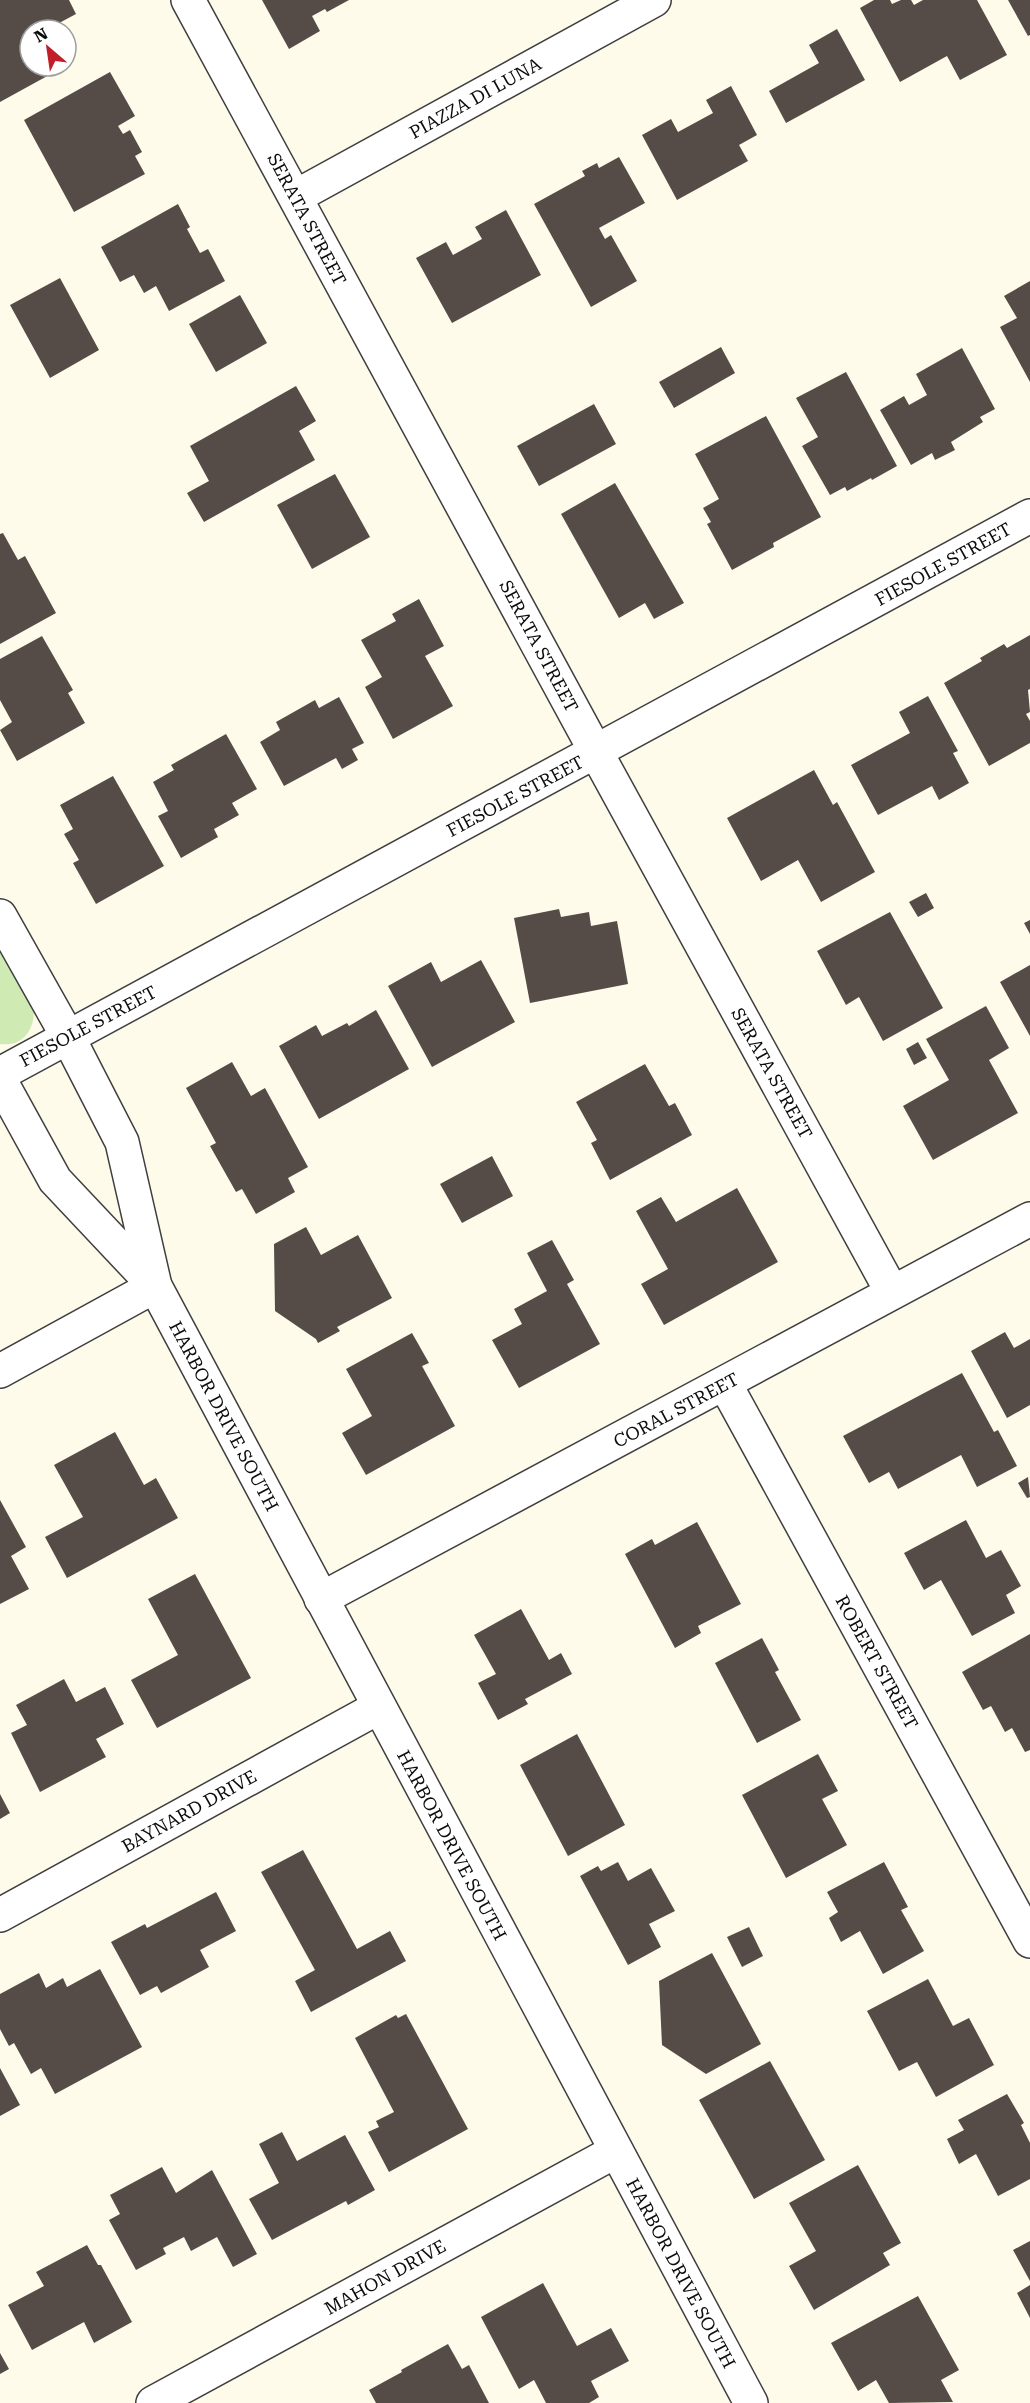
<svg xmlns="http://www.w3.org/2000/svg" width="1030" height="2403" viewBox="0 0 1030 2403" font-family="'Roboto Serif',serif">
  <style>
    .green { fill: #d0eab3 }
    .building { fill: #554c48 }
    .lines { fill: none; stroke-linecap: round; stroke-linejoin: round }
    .minor-casing { stroke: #3f3f3f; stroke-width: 36 }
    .tertiary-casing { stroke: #3f3f3f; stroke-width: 36 }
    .minor { stroke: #fff; stroke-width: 33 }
    .tertiary { stroke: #fff; stroke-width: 33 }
    .labels { text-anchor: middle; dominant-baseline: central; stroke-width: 6; stroke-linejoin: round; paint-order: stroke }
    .street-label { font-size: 18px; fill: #0c0c0c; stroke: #fff }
  </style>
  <rect width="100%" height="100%" fill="#fffbea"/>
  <path class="green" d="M 0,948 L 34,1010 C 34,1031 22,1047 0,1044 Z"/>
  <path class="building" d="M 0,0 L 69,0 L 76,14 L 46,30 L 30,30 L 30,66 L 59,66 L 60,69 L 0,102 Z
    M 262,0 L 349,0 L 327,12 L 325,9 L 312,16 L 320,31 L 289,49 Z
    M 874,0 L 890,0 L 892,4 L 901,0 L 911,0 L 914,5 L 923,0 L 977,0 L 1007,55 L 960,80 L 947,56 L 900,82 L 860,8 Z
    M 1008,0 L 1030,0 L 1030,35 L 1028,36 Z
    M 837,29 L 865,80 L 786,123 L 769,91 L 819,63 L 809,45 Z
    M 110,72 L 135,116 L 118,126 L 123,134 L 130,130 L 142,152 L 135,156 L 145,174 L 74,212 L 24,120 Z
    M 731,86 L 757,135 L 739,145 L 748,161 L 677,200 L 642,135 L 671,119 L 678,132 L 713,113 L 706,100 Z
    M 619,157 L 645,203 L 599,228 L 605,239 L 611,235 L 637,281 L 591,307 L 534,204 L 585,176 L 582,171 L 597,163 L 599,168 Z
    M 178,204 L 190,227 L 187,229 L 200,253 L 208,249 L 225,281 L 169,311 L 156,286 L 144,293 L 134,275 L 120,282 L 101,247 Z
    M 506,210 L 541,275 L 452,323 L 416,258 L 446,242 L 453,255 L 482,239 L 475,227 Z
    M 60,278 L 99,350 L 50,378 L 10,305 Z
    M 1030,281 L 1030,382 L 1000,327 L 1017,318 L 1004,296 Z
    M 240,295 L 267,343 L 216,372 L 189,324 Z
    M 721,347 L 735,373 L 674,408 L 659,382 Z
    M 962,348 L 995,409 L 980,417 L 983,422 L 951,442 L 955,450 L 935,460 L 932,453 L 911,465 L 880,410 L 904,396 L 909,405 L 927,395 L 916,374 Z
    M 846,372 L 897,466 L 872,480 L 871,478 L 847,491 L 845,487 L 830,495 L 802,446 L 818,437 L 796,398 Z
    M 296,386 L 316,421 L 299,431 L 315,460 L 204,522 L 187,493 L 209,481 L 190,446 Z
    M 594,404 L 616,444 L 539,486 L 517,446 Z
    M 766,416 L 821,517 L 773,543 L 774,547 L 732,570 L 707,524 L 711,522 L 703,508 L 719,499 L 695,454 Z
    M 335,474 L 370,537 L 312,569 L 277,505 Z
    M 615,483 L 684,603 L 654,619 L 645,603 L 619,618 L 561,514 Z
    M 3,533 L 18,560 L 25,556 L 56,613 L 0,644 L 0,534 Z
    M 419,599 L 444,646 L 425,656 L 453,706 L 393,739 L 365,687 L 382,677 L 361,640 L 396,621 L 392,614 Z
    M 1030,635 L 1030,689 L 1028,690 L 1030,712 L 1026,714 L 1030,721 L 1030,743 L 989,766 L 944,683 L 982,661 L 980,658 L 1004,644 L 1007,648 Z
    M 42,636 L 73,690 L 68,693 L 85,723 L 17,761 L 0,730 L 12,722 L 0,700 L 0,659 Z
    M 928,696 L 958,751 L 953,753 L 969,783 L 939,800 L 932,786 L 878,815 L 851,765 L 910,733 L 899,712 Z
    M 339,697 L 364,743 L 352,749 L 358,760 L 342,769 L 336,758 L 284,786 L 260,742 L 280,730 L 276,722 L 315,700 L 319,708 Z
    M 226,734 L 257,789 L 232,803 L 239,815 L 214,829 L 218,837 L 181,858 L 158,816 L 168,811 L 153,782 L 174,770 L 171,765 Z
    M 814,770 L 833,805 L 837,802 L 875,872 L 821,902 L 798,860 L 761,881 L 727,818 Z
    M 113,776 L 164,866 L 96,904 L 73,863 L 79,860 L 64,834 L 73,829 L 60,805 Z
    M 926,893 L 934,908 L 918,917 L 909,902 Z
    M 559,909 L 561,917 L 589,912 L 591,926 L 617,921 L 628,984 L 530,1003 L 514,918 Z
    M 890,912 L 943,1008 L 883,1041 L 859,997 L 846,1005 L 817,951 Z
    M 1030,920 L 1030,934 L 1024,923 Z
    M 481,960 L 515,1022 L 432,1067 L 388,986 L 431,962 L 441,982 Z
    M 1030,965 L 1030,1036 L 1000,982 Z
    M 986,1006 L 1009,1048 L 989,1060 L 1018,1113 L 933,1160 L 903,1106 L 949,1080 L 926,1039 Z
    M 376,1010 L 409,1069 L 319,1119 L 279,1046 L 316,1025 L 322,1036 L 347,1023 L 349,1026 Z
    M 918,1042 L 927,1058 L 914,1065 L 906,1049 Z
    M 232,1062 L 251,1096 L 265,1088 L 308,1167 L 288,1178 L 295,1192 L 256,1214 L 242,1189 L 236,1192 L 210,1146 L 216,1143 L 186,1088 Z
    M 645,1064 L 669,1106 L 675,1103 L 692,1135 L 610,1180 L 591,1143 L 597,1140 L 576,1102 Z
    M 492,1156 L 513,1196 L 462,1223 L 440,1184 Z
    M 737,1188 L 778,1262 L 664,1325 L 641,1284 L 668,1269 L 636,1211 L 661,1197 L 676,1222 Z
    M 306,1227 L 321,1255 L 358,1235 L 392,1298 L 337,1327 L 340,1331 L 318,1343 L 316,1339 L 275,1311 L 274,1244 Z
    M 552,1240 L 574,1280 L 567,1284 L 600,1344 L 519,1388 L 492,1340 L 522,1324 L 514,1309 L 547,1291 L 527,1253 Z
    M 1005,1332 L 1014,1348 L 1030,1339 L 1030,1405 L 1007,1418 L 971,1351 Z
    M 412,1333 L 429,1363 L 422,1366 L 455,1426 L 366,1475 L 342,1433 L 372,1416 L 346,1369 Z
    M 962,1373 L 994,1432 L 998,1430 L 1017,1466 L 977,1487 L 961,1455 L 898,1489 L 889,1472 L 869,1483 L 843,1436 Z
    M 115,1432 L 144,1485 L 156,1478 L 178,1518 L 67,1578 L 45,1537 L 83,1517 L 54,1465 Z
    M 1028,1477 L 1030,1497 L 1027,1498 L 1018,1483 Z
    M 0,1500 L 26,1547 L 11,1556 L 29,1589 L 0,1604 Z
    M 966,1520 L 986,1558 L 1001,1550 L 1021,1586 L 1006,1595 L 1015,1613 L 972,1636 L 941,1580 L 924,1590 L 904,1553 Z
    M 697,1522 L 741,1604 L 698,1626 L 701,1633 L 675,1648 L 625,1554 L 652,1539 L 655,1545 Z
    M 195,1574 L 251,1678 L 157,1728 L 131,1680 L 178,1655 L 148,1599 Z
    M 521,1609 L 549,1660 L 561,1653 L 572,1674 L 525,1699 L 528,1704 L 498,1720 L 478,1683 L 496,1674 L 474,1635 Z
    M 1030,1634 L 1030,1750 L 1025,1752 L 1012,1728 L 1005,1732 L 991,1706 L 983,1710 L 962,1672 Z
    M 762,1638 L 779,1670 L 775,1672 L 801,1720 L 757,1743 L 715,1663 Z
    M 64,1679 L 76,1702 L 105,1687 L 124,1724 L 96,1739 L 106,1757 L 40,1792 L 11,1733 L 27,1725 L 16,1705 Z
    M 577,1734 L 625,1825 L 568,1856 L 520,1765 Z
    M 818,1754 L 838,1791 L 822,1799 L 847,1845 L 786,1878 L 742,1795 Z
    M 0,1794 L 10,1813 L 0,1819 Z
    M 303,1850 L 357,1949 L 390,1931 L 406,1961 L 311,2012 L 295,1981 L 315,1970 L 261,1872 Z
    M 618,1862 L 628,1881 L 651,1868 L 675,1911 L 649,1924 L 661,1947 L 628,1965 L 580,1876 L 598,1866 L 601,1871 Z
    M 884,1862 L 908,1907 L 901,1910 L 924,1951 L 883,1974 L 860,1931 L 841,1942 L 829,1918 L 838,1912 L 827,1892 Z
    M 216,1892 L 236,1931 L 200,1950 L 209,1967 L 161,1993 L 157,1986 L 140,1995 L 111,1942 L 145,1924 L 147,1928 Z
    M 749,1927 L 763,1956 L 742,1967 L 727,1937 Z
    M 712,1953 L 761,2044 L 706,2074 L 662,2045 L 659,1981 Z
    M 100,1969 L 142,2047 L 55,2094 L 41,2068 L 31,2074 L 14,2043 L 9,2046 L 0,2029 L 0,1994 L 39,1973 L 46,1988 L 63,1978 L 67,1987 Z
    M 928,1979 L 953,2026 L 969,2018 L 994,2065 L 936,2097 L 917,2062 L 899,2071 L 867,2011 Z
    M 406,2014 L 468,2129 L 389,2172 L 368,2132 L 379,2127 L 376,2121 L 394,2112 L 355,2038 L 396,2015 L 398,2018 Z
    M 770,2061 L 825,2160 L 754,2199 L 699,2100 Z
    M 0,2068 L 20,2105 L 0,2116 Z
    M 1007,2094 L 1024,2123 L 1021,2125 L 1030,2143 L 1030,2179 L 998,2196 L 976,2154 L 959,2164 L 947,2139 L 964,2130 L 958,2120 Z
    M 282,2132 L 297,2161 L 345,2135 L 375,2190 L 348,2205 L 346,2201 L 272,2240 L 249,2199 L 279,2183 L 259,2144 Z
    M 858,2165 L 901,2243 L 883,2253 L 890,2265 L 814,2310 L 789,2266 L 816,2251 L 789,2203 Z
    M 162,2167 L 176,2193 L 212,2170 L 257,2254 L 233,2267 L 217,2237 L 191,2251 L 184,2237 L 163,2248 L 166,2254 L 136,2270 L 109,2220 L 120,2214 L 110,2195 Z
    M 1030,2241 L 1030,2281 L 1013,2250 Z
    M 87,2245 L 98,2265 L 101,2265 L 132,2322 L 94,2343 L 84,2322 L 32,2350 L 8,2305 L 44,2286 L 36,2272 Z
    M 543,2283 L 577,2346 L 611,2328 L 629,2361 L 591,2381 L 599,2397 L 589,2403 L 546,2403 L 534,2380 L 519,2389 L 481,2317 Z
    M 1030,2285 L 1030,2318 L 1017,2293 Z
    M 918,2296 L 959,2370 L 941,2380 L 953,2402 L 889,2403 L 876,2380 L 858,2391 L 831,2343 Z
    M 448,2344 L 462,2369 L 469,2365 L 489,2403 L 376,2403 L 369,2390 L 402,2372 L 401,2370 Z
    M 0,2353 L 9,2369 L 0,2374 Z"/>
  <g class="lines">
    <defs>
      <path id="minor" d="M 188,0 L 596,752 L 892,1292
        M 295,197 L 654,0
        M 0,1074 L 1030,516
        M 0,1371 L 155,1286
        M 725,1384 L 1030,1941
        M 321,1599 L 1030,1219
        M 0,1915 L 379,1707
        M 153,2403 L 616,2151"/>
      <path id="tertiary" d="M 0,916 L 68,1037 L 122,1142 L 155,1286 L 751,2403
        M 0,1080 L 55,1180 L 154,1285"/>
    </defs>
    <use href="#minor" class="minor-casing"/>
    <use href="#tertiary" class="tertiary-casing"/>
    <use href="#minor" class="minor"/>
    <use href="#tertiary" class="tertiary"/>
  </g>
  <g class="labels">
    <g class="street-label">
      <text transform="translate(475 98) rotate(-29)">PIAZZA DI LUNA</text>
      <text transform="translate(307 219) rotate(62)">SERATA STREET</text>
      <text transform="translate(943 564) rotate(-29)">FIESOLE STREET</text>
      <text transform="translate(539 646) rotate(62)">SERATA STREET</text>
      <text transform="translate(515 796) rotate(-28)">FIESOLE STREET</text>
      <text transform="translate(88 1026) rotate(-28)">FIESOLE STREET</text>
      <text transform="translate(772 1073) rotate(61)">SERATA STREET</text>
      <text transform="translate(676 1410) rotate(-28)">CORAL STREET</text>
      <text transform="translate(224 1416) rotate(62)">HARBOR DRIVE SOUTH</text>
      <text transform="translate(877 1662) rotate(61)">ROBERT STREET</text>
      <text transform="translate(189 1811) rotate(-29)">BAYNARD DRIVE</text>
      <text transform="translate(452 1845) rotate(62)">HARBOR DRIVE SOUTH</text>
      <text transform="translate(681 2273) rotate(62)">HARBOR DRIVE SOUTH</text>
      <text transform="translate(385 2277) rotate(-29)">MAHON DRIVE</text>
    </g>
  </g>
  <g transform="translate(48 48) rotate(331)"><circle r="28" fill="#ffffff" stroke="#9e9e9e" stroke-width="1.5"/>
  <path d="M0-4.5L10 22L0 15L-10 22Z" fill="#c01f29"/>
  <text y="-9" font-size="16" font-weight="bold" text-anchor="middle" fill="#0c0c0c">N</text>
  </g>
</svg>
